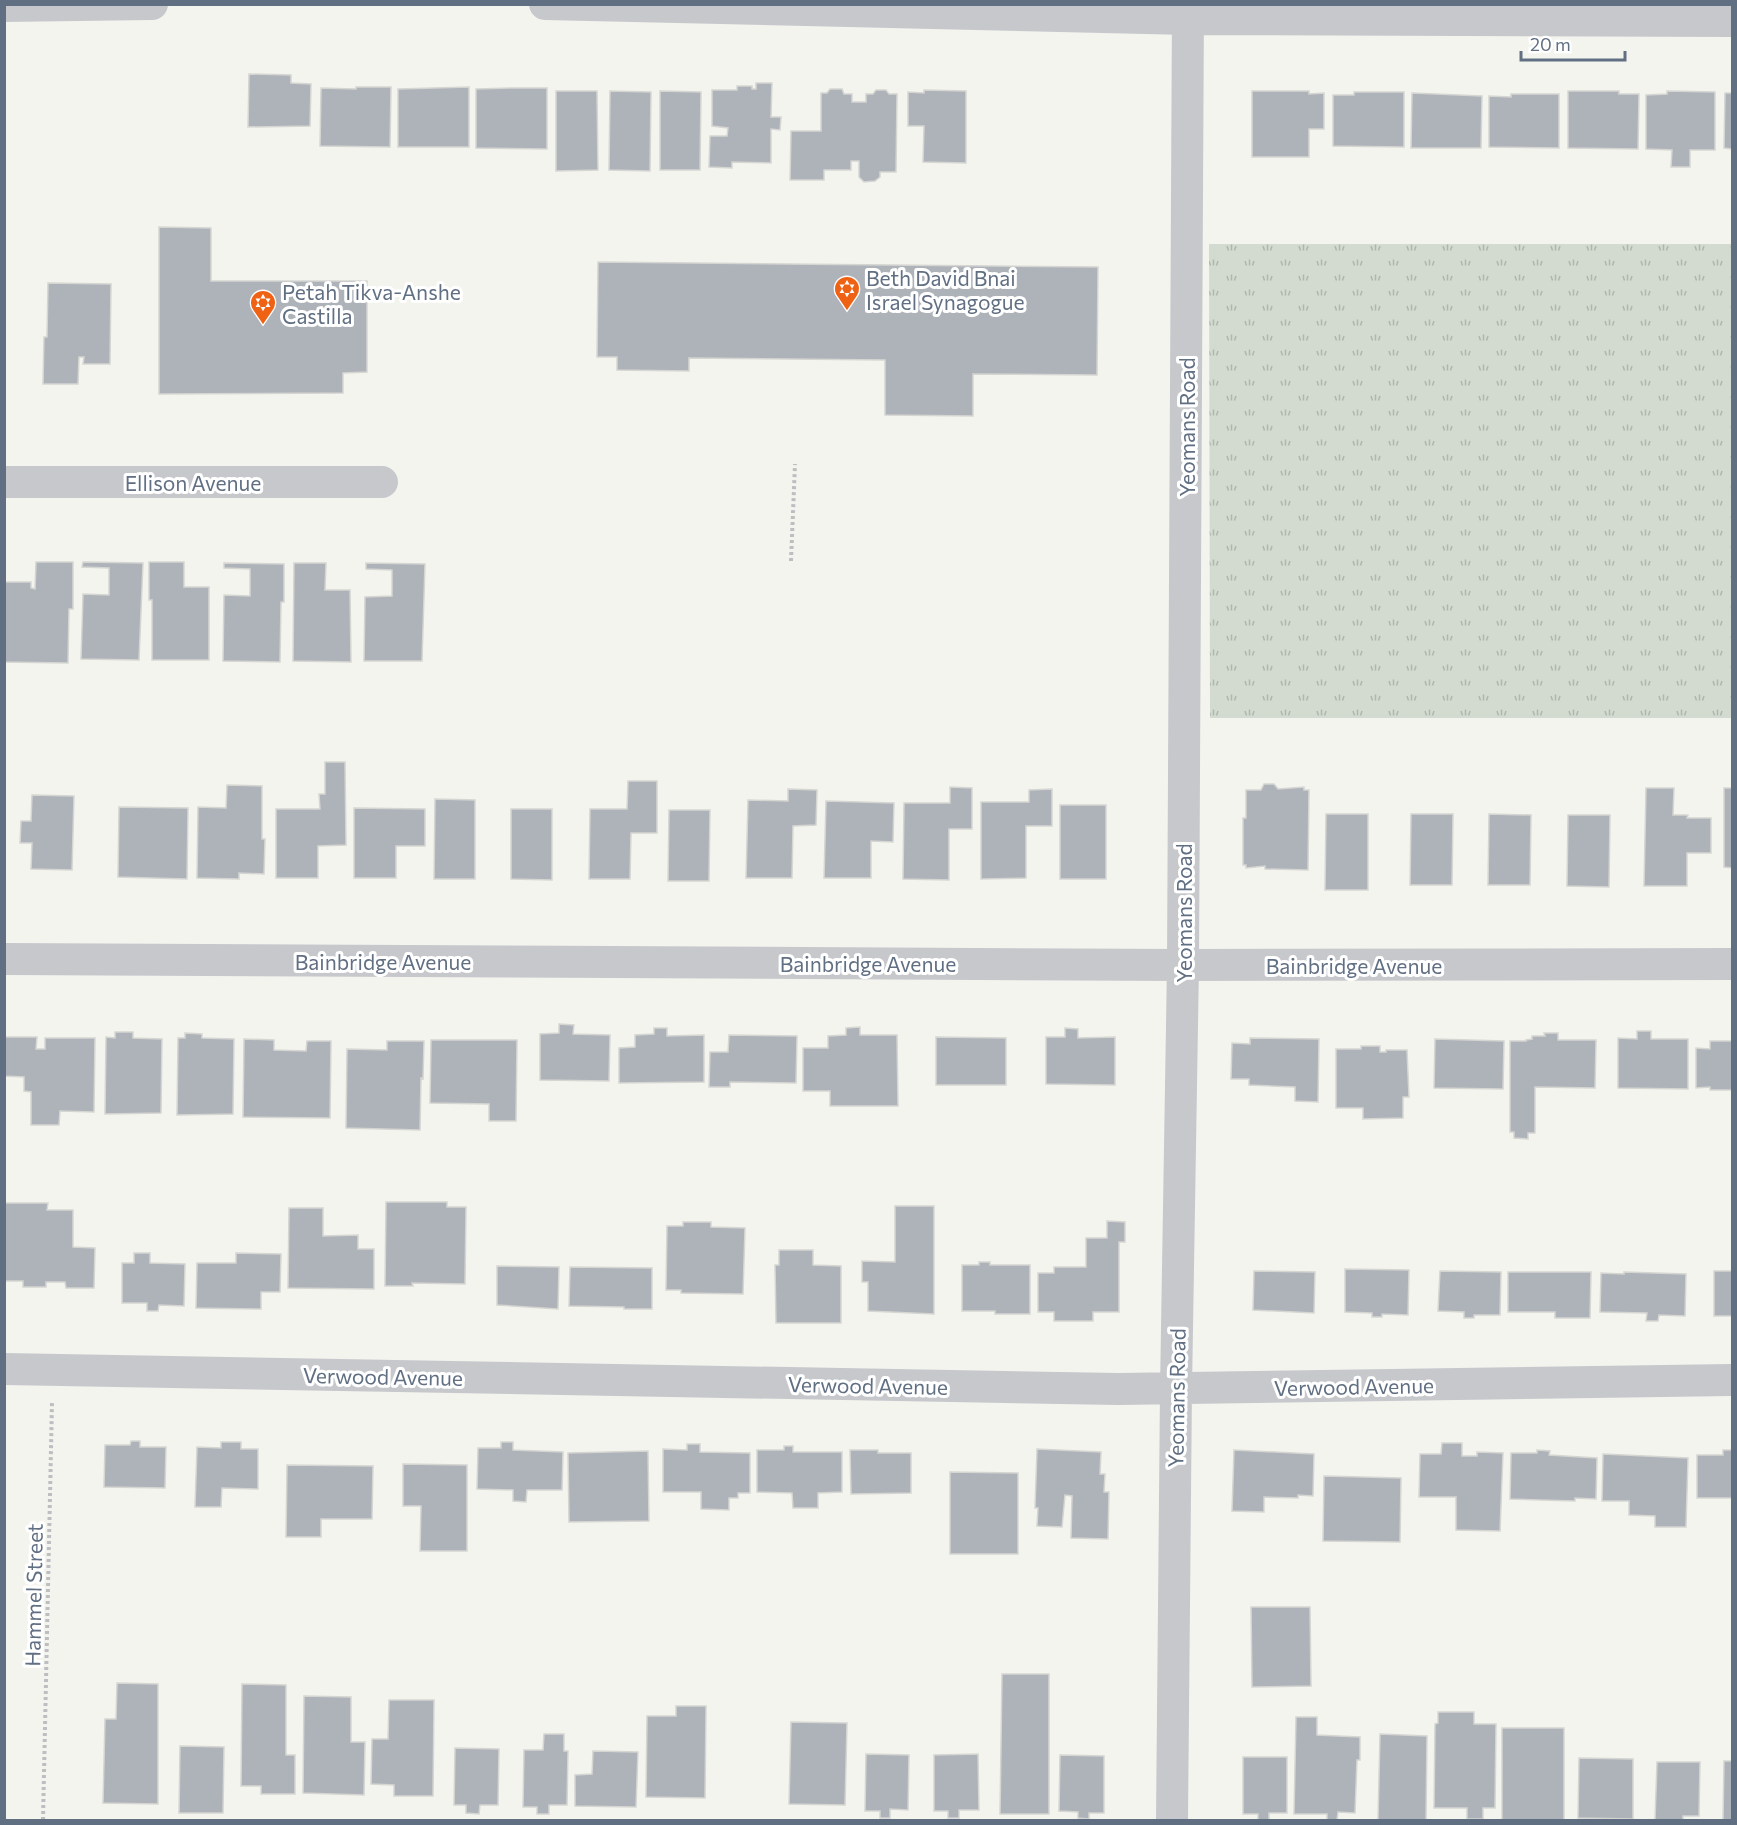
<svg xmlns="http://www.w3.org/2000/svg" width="1737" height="1825" viewBox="0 0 1737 1825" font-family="Commissioner,sans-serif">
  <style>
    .park { fill: url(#park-tufts) }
    .building { fill: #aeb3ba; stroke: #d5d5d2; stroke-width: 1.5 }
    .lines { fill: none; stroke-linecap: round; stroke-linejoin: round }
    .path { stroke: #bdbec1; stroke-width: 4; stroke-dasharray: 3 3; stroke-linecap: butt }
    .street { stroke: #c6c8cc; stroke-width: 32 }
    .labels { text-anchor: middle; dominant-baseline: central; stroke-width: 6; stroke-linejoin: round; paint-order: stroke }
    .poi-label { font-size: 21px; fill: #616f83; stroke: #fff; text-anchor: start }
    .street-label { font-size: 21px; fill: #616f83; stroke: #fff }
  </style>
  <defs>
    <pattern id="park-tufts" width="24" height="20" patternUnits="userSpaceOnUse" patternTransform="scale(1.5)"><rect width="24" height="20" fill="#d3dbd0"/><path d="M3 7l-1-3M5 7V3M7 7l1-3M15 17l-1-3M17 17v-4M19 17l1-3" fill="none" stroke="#afb6ae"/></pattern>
  </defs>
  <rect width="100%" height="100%" fill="#f4f4ef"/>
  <path class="park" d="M 1209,244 L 1732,244 L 1732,718 L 1210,718 Z"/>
  <path class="building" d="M 249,74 L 291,75 L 291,83 L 311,84 L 310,126 L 248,127 Z
    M 756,83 L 772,83 L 771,117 L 781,117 L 780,130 L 771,129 L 771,163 L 732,162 L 732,168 L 709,167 L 710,136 L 727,136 L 728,128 L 712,126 L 712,90 L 737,90 L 737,86 L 752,86 L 752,89 L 756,89 Z
    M 356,87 L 391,87 L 390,147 L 320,146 L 321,88 L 356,89 Z
    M 469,87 L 469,147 L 398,147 L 398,89 Z
    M 512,88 L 547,88 L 547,149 L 476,148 L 476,89 Z
    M 830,89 L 842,89 L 844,94 L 852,94 L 852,102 L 866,102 L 866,94 L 873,94 L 876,90 L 886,90 L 889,94 L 897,94 L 896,172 L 880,172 L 880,177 L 875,181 L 864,182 L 859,177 L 859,161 L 851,161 L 851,170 L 824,170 L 824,180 L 790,180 L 791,131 L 821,131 L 821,93 L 827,93 Z
    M 924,90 L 966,91 L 966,163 L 923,162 L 924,126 L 908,126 L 908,92 L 924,93 Z
    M 556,91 L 597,91 L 598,170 L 556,171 Z
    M 610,91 L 651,92 L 650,171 L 609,170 Z
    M 660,91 L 701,92 L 700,170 L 660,170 Z
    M 1252,91 L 1309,91 L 1309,94 L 1324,93 L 1324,129 L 1309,129 L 1309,157 L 1252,157 Z
    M 1568,91 L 1619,91 L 1619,94 L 1639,94 L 1638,149 L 1568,148 Z
    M 1667,91 L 1715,92 L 1715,150 L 1690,150 L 1690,167 L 1671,167 L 1672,150 L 1646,149 L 1646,95 L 1667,94 Z
    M 1354,92 L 1404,92 L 1404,147 L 1333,146 L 1333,95 L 1354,95 Z
    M 1412,93 L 1482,96 L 1481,148 L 1411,148 Z
    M 1725,93 L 1732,93 L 1732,149 L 1724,148 Z
    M 1511,94 L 1559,94 L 1559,148 L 1489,147 L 1489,96 L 1511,97 Z
    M 159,227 L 211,228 L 211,281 L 367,281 L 367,372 L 343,373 L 343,393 L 159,394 Z
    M 598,262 L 1098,267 L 1097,375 L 973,374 L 973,416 L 885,415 L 885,360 L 689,358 L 689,371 L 617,370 L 617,357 L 597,357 Z
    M 48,283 L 111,284 L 110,364 L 83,364 L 84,357 L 79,357 L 78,384 L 43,384 L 44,337 L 47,337 Z
    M 36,562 L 73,562 L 73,609 L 69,609 L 68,663 L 4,662 L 5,582 L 31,582 L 31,588 L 35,589 Z
    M 83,562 L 143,563 L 139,660 L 81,659 L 83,594 L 109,595 L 109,568 L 82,567 Z
    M 149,562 L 184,562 L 184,587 L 209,587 L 209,660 L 152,660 L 152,600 L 149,600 Z
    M 224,563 L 284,564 L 284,602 L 281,602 L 280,662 L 223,661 L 224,595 L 250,596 L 250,569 L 224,568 Z
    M 294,563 L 326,563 L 325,590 L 350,590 L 351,662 L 293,661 Z
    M 366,563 L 425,564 L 422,661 L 364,661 L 365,597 L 392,596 L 392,570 L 366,569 Z
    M 325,762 L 345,762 L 346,845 L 318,846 L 318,878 L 276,878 L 276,809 L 320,809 L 319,794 L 325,794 Z
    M 628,781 L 657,781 L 657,833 L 631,833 L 630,879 L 589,879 L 590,809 L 627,809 Z
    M 1264,784 L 1274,784 L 1278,789 L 1304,787 L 1304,790 L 1309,790 L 1308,870 L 1265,869 L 1265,866 L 1246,868 L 1246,865 L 1243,865 L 1243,818 L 1246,818 L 1246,790 L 1261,790 Z
    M 227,785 L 262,786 L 262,839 L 265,839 L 264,874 L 239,873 L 239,879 L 197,878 L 198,807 L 226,808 Z
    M 950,787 L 972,788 L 972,829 L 949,829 L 949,880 L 903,879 L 904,803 L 950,803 Z
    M 1646,788 L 1674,788 L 1673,815 L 1688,815 L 1687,818 L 1711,818 L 1711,853 L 1687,853 L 1687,886 L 1644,886 Z
    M 1724,788 L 1732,788 L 1732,868 L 1724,867 Z
    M 788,789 L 817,790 L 816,825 L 793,826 L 792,878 L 746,878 L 748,800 L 788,801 Z
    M 1052,789 L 1052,826 L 1026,826 L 1026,878 L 981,879 L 981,802 L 1029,802 L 1029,790 Z
    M 32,795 L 74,796 L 72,870 L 31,869 L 32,843 L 20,843 L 21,821 L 31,821 Z
    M 435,799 L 475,800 L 475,879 L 434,879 Z
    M 826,801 L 894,803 L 893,842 L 871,841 L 871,878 L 824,878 Z
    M 1060,805 L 1106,805 L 1106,879 L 1060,879 Z
    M 119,807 L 188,808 L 187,879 L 118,877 Z
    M 354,808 L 425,809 L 425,846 L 396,846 L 396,878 L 354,878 Z
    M 511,809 L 552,809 L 552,880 L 511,879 Z
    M 669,810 L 710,810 L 709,881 L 668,881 Z
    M 1326,814 L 1368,814 L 1368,890 L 1325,890 Z
    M 1411,814 L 1453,814 L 1452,885 L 1410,885 Z
    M 1489,814 L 1531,815 L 1530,885 L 1488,885 Z
    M 1568,815 L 1610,815 L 1609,887 L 1567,886 Z
    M 559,1024 L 574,1025 L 573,1034 L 610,1035 L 609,1081 L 540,1080 L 540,1034 L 559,1033 Z
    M 860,1027 L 860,1035 L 897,1035 L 898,1106 L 830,1106 L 830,1091 L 803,1091 L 803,1048 L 828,1048 L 828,1036 L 846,1035 L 846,1028 Z
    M 654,1028 L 667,1028 L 667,1036 L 704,1035 L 704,1082 L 619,1083 L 619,1048 L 635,1047 L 635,1035 L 654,1034 Z
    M 1065,1028 L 1078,1029 L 1078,1038 L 1115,1037 L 1115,1085 L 1046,1084 L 1046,1037 L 1065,1037 Z
    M 1637,1031 L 1651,1031 L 1651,1039 L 1688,1039 L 1688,1089 L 1618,1088 L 1618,1038 L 1637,1039 Z
    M 115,1032 L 133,1032 L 133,1038 L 162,1039 L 161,1113 L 105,1114 L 106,1037 L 115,1038 Z
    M 185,1033 L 202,1034 L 202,1038 L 234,1039 L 233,1114 L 177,1115 L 178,1038 L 185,1038 Z
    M 1544,1033 L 1558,1033 L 1558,1040 L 1596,1040 L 1595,1088 L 1535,1087 L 1535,1133 L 1528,1133 L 1528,1139 L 1514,1138 L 1514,1132 L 1510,1132 L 1510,1041 L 1526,1041 L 1526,1040 L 1532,1039 L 1532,1036 L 1545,1036 Z
    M 729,1035 L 797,1036 L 796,1083 L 730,1082 L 730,1087 L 709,1087 L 710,1052 L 728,1052 Z
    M 4,1037 L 37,1037 L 36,1049 L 45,1049 L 45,1038 L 95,1038 L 94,1112 L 60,1111 L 59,1125 L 31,1125 L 31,1092 L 24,1091 L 24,1077 L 4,1076 Z
    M 936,1037 L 1006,1038 L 1006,1085 L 936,1085 Z
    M 1250,1038 L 1319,1039 L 1318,1102 L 1295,1101 L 1295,1087 L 1249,1085 L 1249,1079 L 1231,1079 L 1232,1043 L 1250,1044 Z
    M 244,1039 L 274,1040 L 274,1050 L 306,1051 L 307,1041 L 331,1041 L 330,1118 L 243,1117 Z
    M 1435,1039 L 1504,1041 L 1503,1089 L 1434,1088 Z
    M 431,1040 L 517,1040 L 516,1121 L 489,1121 L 489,1104 L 430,1103 Z
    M 387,1041 L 424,1041 L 423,1079 L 421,1078 L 420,1130 L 346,1128 L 347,1049 L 387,1050 Z
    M 1710,1041 L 1732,1041 L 1732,1090 L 1710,1090 L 1710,1087 L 1696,1088 L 1696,1048 L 1710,1049 Z
    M 1361,1046 L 1380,1046 L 1380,1052 L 1386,1052 L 1386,1050 L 1407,1050 L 1409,1097 L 1403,1097 L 1403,1118 L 1363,1119 L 1363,1108 L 1336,1108 L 1336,1049 L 1361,1049 Z
    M 386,1202 L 447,1202 L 447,1207 L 466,1207 L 465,1284 L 412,1283 L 413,1286 L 385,1286 Z
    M 5,1203 L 48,1203 L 47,1210 L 73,1210 L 73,1247 L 95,1248 L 94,1288 L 66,1288 L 65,1282 L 46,1282 L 46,1287 L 23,1287 L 23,1281 L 4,1281 Z
    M 895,1206 L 934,1206 L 934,1314 L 868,1311 L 868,1282 L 862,1282 L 862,1261 L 895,1262 Z
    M 289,1208 L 323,1208 L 323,1236 L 358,1235 L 358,1249 L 374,1249 L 374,1289 L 288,1288 Z
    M 1107,1221 L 1125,1222 L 1125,1242 L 1119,1242 L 1119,1312 L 1093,1312 L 1093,1321 L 1054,1321 L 1054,1312 L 1038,1312 L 1038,1273 L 1054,1273 L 1054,1267 L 1086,1267 L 1086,1238 L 1107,1238 Z
    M 683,1222 L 711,1222 L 711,1227 L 745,1228 L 743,1294 L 681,1293 L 681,1290 L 666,1290 L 667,1226 L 683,1226 Z
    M 779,1250 L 813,1250 L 813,1265 L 841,1266 L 841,1323 L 776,1323 L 775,1265 L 779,1265 Z
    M 134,1253 L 150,1253 L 150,1263 L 185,1264 L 184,1306 L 159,1305 L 158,1311 L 147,1311 L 147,1303 L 122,1303 L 122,1263 L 134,1263 Z
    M 236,1253 L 281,1254 L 280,1292 L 261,1292 L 261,1309 L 196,1308 L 197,1263 L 236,1263 Z
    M 979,1262 L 990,1262 L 990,1265 L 1030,1265 L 1030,1314 L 995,1314 L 995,1311 L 962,1311 L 962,1265 L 979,1265 Z
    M 497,1266 L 559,1267 L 558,1309 L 497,1305 Z
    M 570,1267 L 652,1268 L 652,1309 L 624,1309 L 624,1307 L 569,1306 Z
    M 1345,1269 L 1409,1270 L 1408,1315 L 1382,1314 L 1382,1317 L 1372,1317 L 1372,1313 L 1345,1312 Z
    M 1254,1271 L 1315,1272 L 1314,1313 L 1253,1310 Z
    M 1440,1271 L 1501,1272 L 1500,1315 L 1474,1315 L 1474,1318 L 1464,1318 L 1464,1312 L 1438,1311 Z
    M 1714,1271 L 1732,1271 L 1732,1316 L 1714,1316 Z
    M 1508,1272 L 1591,1272 L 1590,1318 L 1555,1318 L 1555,1312 L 1508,1312 Z
    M 1624,1272 L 1686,1274 L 1685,1316 L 1659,1315 L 1658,1321 L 1646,1321 L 1647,1313 L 1600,1312 L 1601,1273 L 1624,1274 Z
    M 131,1441 L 140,1441 L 140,1447 L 166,1447 L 165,1488 L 104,1487 L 105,1445 L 130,1445 Z
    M 221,1442 L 241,1442 L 241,1449 L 258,1449 L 258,1489 L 222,1488 L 221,1507 L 195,1507 L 197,1447 L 221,1448 Z
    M 501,1442 L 513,1442 L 513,1450 L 563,1452 L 562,1490 L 527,1490 L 526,1502 L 513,1501 L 513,1490 L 477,1489 L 478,1448 L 501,1448 Z
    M 1442,1443 L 1462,1443 L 1462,1456 L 1477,1456 L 1477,1452 L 1503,1453 L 1500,1531 L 1456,1530 L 1456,1497 L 1419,1497 L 1420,1454 L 1441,1454 Z
    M 687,1444 L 700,1444 L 700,1452 L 750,1453 L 750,1493 L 738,1493 L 738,1498 L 729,1498 L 729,1510 L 701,1509 L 701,1492 L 663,1492 L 663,1449 L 687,1450 Z
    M 784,1446 L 793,1446 L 793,1452 L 842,1452 L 842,1492 L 818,1493 L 818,1508 L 793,1508 L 792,1493 L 757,1492 L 757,1450 L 784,1450 Z
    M 1037,1449 L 1101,1452 L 1100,1474 L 1105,1474 L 1104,1492 L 1109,1492 L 1108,1539 L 1071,1538 L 1072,1496 L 1065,1495 L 1062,1527 L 1037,1526 L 1038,1508 L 1035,1508 Z
    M 850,1450 L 878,1450 L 878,1453 L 911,1453 L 911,1493 L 851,1494 Z
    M 1234,1450 L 1314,1454 L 1313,1496 L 1298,1495 L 1298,1498 L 1264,1497 L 1264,1512 L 1232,1511 Z
    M 1537,1450 L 1550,1451 L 1549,1455 L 1597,1458 L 1596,1499 L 1575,1498 L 1575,1501 L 1510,1499 L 1511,1453 L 1537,1453 Z
    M 1723,1450 L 1732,1450 L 1732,1498 L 1697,1498 L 1697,1455 L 1723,1455 Z
    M 648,1451 L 649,1521 L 569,1522 L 568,1453 Z
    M 1603,1454 L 1688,1458 L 1686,1527 L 1655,1527 L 1655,1516 L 1629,1515 L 1629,1501 L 1602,1501 Z
    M 403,1464 L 467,1465 L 467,1551 L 420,1551 L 421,1506 L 403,1506 Z
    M 287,1465 L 373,1466 L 372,1519 L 321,1519 L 321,1537 L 286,1537 Z
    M 950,1472 L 1018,1473 L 1018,1554 L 950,1554 Z
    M 1324,1476 L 1401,1478 L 1400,1542 L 1323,1541 Z
    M 1251,1607 L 1310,1607 L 1311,1686 L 1252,1687 Z
    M 1002,1674 L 1049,1674 L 1049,1814 L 1000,1814 Z
    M 117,1683 L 158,1684 L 158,1804 L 103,1803 L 105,1719 L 116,1719 Z
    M 242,1684 L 286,1685 L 286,1755 L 295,1755 L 295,1794 L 261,1794 L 261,1786 L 241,1786 Z
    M 304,1696 L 351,1697 L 351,1742 L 365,1742 L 364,1795 L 303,1793 Z
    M 389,1700 L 434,1700 L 433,1796 L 394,1796 L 394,1785 L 371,1784 L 372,1739 L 388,1739 Z
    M 676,1706 L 706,1706 L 705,1798 L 646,1797 L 647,1716 L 676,1716 Z
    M 1438,1712 L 1474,1712 L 1474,1724 L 1496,1724 L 1495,1808 L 1483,1808 L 1483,1819 L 1467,1819 L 1467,1808 L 1434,1808 L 1435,1724 L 1438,1723 Z
    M 1296,1717 L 1317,1717 L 1317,1735 L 1360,1737 L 1360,1760 L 1357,1760 L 1355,1813 L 1338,1812 L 1337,1820 L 1327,1820 L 1327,1814 L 1294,1814 Z
    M 791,1722 L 847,1723 L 845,1805 L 789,1804 Z
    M 1502,1728 L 1564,1728 L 1564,1820 L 1502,1820 Z
    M 544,1734 L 564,1734 L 564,1751 L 568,1751 L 567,1805 L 549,1805 L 549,1814 L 537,1814 L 537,1807 L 523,1807 L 524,1750 L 543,1750 Z
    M 1380,1734 L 1427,1736 L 1426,1820 L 1378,1820 Z
    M 180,1746 L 224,1747 L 223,1813 L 179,1813 Z
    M 455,1748 L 499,1749 L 498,1805 L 480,1805 L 479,1814 L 466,1813 L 466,1805 L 454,1805 Z
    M 593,1751 L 638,1752 L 636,1807 L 575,1806 L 575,1775 L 592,1774 Z
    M 866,1754 L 909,1755 L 908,1810 L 890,1809 L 890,1818 L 880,1818 L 880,1811 L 865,1811 Z
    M 978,1754 L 979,1810 L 959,1810 L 959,1818 L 948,1818 L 948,1811 L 934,1811 L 934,1755 Z
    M 1060,1755 L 1104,1756 L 1104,1813 L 1089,1813 L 1089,1819 L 1078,1818 L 1078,1812 L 1059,1811 Z
    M 1243,1757 L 1287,1757 L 1287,1813 L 1269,1813 L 1269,1820 L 1258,1820 L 1258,1814 L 1243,1814 Z
    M 1579,1758 L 1633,1759 L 1633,1819 L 1578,1818 Z
    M 1724,1761 L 1732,1761 L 1732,1820 L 1723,1820 Z
    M 1657,1762 L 1700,1762 L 1699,1816 L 1683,1816 L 1683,1820 L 1655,1820 Z"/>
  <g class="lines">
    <path class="path" d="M 791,561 L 795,464
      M 43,1820 L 52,1403"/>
    <path class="street" d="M 545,4 L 1188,19 L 1732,21
      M 4,6 L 152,4
      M 4,482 L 382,482
      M 4,959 L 1183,965 L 1732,964
      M 4,1369 L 1118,1389 L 1732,1380
      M 1172,1820 L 1176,1389 L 1183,965 L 1188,4"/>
  </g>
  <defs>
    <symbol id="synagogue-pin" viewBox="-11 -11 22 30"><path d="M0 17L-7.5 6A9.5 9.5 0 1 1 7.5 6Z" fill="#ef6214" stroke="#fff"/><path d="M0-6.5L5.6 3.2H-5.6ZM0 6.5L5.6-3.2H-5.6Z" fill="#fff"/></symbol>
  </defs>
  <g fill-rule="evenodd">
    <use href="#synagogue-pin" x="832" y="274" width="30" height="40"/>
    <use href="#synagogue-pin" x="248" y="288" width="30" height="40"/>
  </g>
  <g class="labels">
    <g class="poi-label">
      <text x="866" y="277">Beth David Bnai<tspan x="866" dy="24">Israel Synagogue</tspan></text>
      <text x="282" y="291">Petah Tikva-Anshe<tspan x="282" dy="24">Castilla</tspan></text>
    </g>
    <g class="street-label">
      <text transform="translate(1186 427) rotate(-90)">Yeomans Road</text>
      <text x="193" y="482">Ellison Avenue</text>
      <text transform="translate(1183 913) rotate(-90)">Yeomans Road</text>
      <text x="383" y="961">Bainbridge Avenue</text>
      <text x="868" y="963">Bainbridge Avenue</text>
      <text x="1354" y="965">Bainbridge Avenue</text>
      <text transform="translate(383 1376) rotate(1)">Verwood Avenue</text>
      <text transform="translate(868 1385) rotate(1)">Verwood Avenue</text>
      <text transform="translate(1354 1386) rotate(-1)">Verwood Avenue</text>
      <text transform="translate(1176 1398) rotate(-89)">Yeomans Road</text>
      <text transform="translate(33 1595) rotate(-89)">Hammel Street</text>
    </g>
  </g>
  <rect width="1737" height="1825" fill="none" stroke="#616f83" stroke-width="12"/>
  <path d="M1521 51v9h104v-9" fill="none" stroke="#616f83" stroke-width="3"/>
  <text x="1530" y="51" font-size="18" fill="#616f83" stroke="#ffffff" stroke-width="4.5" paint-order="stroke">20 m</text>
</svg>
